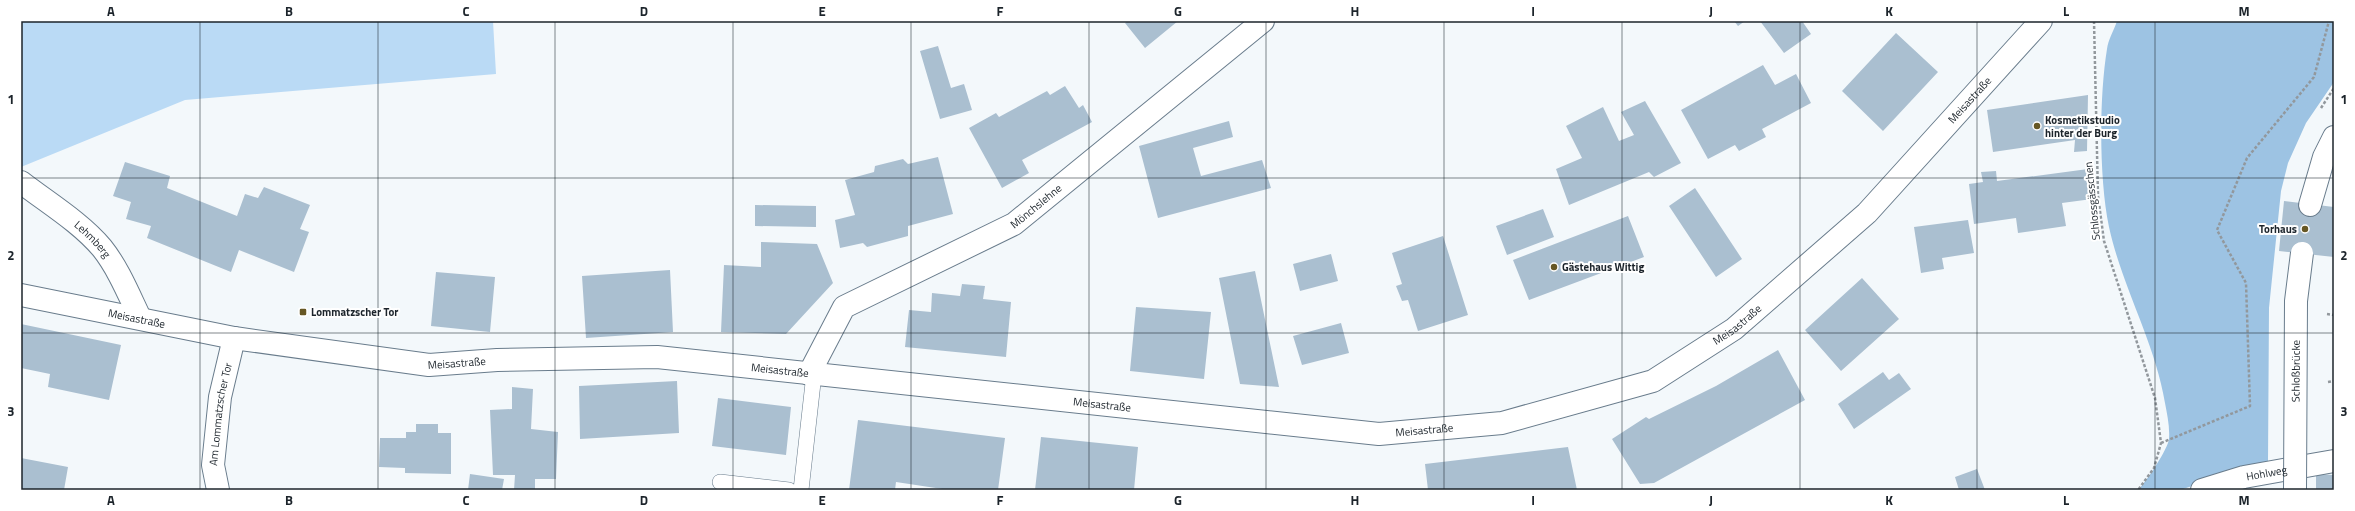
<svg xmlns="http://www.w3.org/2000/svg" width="2355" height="511" viewBox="0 0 2355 511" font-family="'Titillium Web',sans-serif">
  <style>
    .green { fill: #badaf5 }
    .forest { fill: #9dc3e3 }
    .building { fill: #aabfd0 }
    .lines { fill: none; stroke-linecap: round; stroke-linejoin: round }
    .service-casing { stroke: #697c8c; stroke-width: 16 }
    .minor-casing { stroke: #697c8c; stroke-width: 24 }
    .tertiary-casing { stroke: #697c8c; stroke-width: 24 }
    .path { stroke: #92989d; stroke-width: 2.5; stroke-dasharray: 3 2; stroke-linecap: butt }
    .service { stroke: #fff; stroke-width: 15 }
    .minor { stroke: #fff; stroke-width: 22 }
    .tertiary { stroke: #fff; stroke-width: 22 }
    .minor-bridge-casing { stroke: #697c8c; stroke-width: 24; stroke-linecap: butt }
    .minor-bridge { stroke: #fff; stroke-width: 22 }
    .grid { fill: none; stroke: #1c242b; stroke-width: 1; stroke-opacity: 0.55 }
    .poi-dot { fill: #665724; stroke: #fff; stroke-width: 1.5 }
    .labels { text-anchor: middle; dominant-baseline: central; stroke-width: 4; stroke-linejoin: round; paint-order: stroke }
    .street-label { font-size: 11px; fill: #1c242b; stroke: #fff }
    .poi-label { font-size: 11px; font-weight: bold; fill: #1c242b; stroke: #fff; text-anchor: start }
    .neatline { fill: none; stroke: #1c242b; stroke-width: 1.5 }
    .grid-label { font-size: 13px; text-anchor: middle; font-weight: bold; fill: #1c242b }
  </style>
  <rect width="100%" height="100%" fill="#f3f8fb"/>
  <path class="green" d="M 21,21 L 493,21 L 496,74 L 185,100 L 21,167 Z"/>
  <path class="forest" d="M 2117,21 L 2334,21 L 2334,82 L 2306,123 L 2288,163 L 2281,191 L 2269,308 L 2268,461 L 2180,490 L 2138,490 C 2146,482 2168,449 2169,439 C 2170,427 2167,414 2165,403 C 2155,342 2122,287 2109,227 C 2099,179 2099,98 2107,49 C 2108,40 2114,30 2117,21 Z"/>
  <path class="building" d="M 1128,21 L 1178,21 L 1145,48 L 1125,23 Z
    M 1734,21 L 1745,21 L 1738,26 Z
    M 1760,21 L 1802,21 L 1811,34 L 1784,53 Z
    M 1896,33 L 1938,72 L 1883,131 L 1842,91 Z
    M 938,46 L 951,88 L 964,84 L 972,110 L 940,119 L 920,51 Z
    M 1763,65 L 1775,85 L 1796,74 L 1811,103 L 1762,129 L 1766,137 L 1739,151 L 1735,145 L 1708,159 L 1681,110 Z
    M 1065,86 L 1079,108 L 1083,105 L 1092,122 L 1022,160 L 1029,173 L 1002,188 L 969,128 L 996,113 L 999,117 L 1047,91 L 1050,95 Z
    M 2088,95 L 2087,151 L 2074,152 L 2075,140 L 1993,152 L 1987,110 Z
    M 1645,101 L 1681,163 L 1654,177 L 1649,172 L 1569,205 L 1556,169 L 1582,158 L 1566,126 L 1603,107 L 1619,141 L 1634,135 L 1621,112 Z
    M 1229,121 L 1233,137 L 1193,148 L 1201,176 L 1262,160 L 1271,188 L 1158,218 L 1139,146 Z
    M 938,157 L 953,214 L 908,226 L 908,236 L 867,247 L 863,243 L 840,248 L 835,220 L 855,215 L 845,180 L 874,172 L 875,166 L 903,159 L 908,164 Z
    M 125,162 L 170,176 L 167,188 L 237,216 L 245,194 L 258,198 L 264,187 L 310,205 L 300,229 L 309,232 L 294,272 L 239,250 L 231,272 L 147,238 L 151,226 L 126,219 L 131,202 L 113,196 Z
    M 2088,169 L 2092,199 L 2062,203 L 2066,226 L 2018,233 L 2016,218 L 1974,224 L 1969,184 L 1983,182 L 1981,172 L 1996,171 L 1997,181 Z
    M 1695,188 L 1742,259 L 1716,277 L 1669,206 Z
    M 2284,201 L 2334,207 L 2334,257 L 2279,251 Z
    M 755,205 L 816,206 L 816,227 L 755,226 Z
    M 1543,209 L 1554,237 L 1507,255 L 1496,226 Z
    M 1628,216 L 1644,257 L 1529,300 L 1513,260 Z
    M 1968,220 L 1974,253 L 1942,258 L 1944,269 L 1921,273 L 1914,227 Z
    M 1443,236 L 1468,315 L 1418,331 L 1408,300 L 1402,301 L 1396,286 L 1402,284 L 1392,253 Z
    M 761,242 L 817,244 L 833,283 L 786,334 L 721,332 L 724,265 L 761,267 Z
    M 1331,254 L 1338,281 L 1300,291 L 1293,264 Z
    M 670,270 L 673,332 L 586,338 L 582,276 Z
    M 1255,271 L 1279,387 L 1240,384 L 1219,278 Z
    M 436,272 L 495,277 L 490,332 L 431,326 Z
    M 1862,278 L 1899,319 L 1841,371 L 1805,330 Z
    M 962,284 L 985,286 L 983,299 L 1011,302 L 1006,357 L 905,347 L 909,310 L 931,312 L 932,293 L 960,296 Z
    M 1136,307 L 1211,312 L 1204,379 L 1130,371 Z
    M 1341,323 L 1349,353 L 1302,365 L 1293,336 Z
    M 21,324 L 121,345 L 109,400 L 48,387 L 50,374 L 21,368 Z
    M 1778,350 L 1805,400 L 1654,483 L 1640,484 L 1612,439 L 1646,417 L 1649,419 L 1716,386 Z
    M 1883,372 L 1889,380 L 1899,373 L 1911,389 L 1854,429 L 1838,404 Z
    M 677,381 L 679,433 L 580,439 L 579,386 Z
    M 512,387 L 533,389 L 531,429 L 558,432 L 556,479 L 535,479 L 535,490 L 514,490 L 515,475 L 493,475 L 490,410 L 512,409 Z
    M 718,398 L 791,407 L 786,455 L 712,446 Z
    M 858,420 L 1005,438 L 998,490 L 949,490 L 896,482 L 895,490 L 849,490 Z
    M 416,424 L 438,424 L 438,433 L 451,433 L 451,474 L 405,473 L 405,468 L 379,467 L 380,438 L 406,438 L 406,432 L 416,432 Z
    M 1041,437 L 1138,447 L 1134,490 L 1035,490 Z
    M 1568,447 L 1577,490 L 1428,490 L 1425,464 Z
    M 21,458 L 68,467 L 64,490 L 21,490 Z
    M 1977,469 L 1985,490 L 1959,490 L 1955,477 Z
    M 470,474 L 504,479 L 502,490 L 468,490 Z
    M 2316,474 L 2334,475 L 2334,490 L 2316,490 Z"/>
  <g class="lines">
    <defs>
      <path id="service" d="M 720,482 L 789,490
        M 801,490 L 814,374"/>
      <g id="minor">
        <path id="s1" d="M 21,182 C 48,203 80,222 102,248 C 118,268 129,295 140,318"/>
        <path d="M 2310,205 L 2324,157 L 2334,137"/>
        <path id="s2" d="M 809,374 L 844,307 L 1014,224 L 1263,21"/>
        <path id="s3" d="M 218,490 L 213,465 L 220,397 L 234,338"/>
        <path id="s4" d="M 2202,490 L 2244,477 L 2334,461"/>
      </g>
      <g id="tertiary">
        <path id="s5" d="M 21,295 L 234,338 L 429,365 L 497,360 L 657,357 L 1379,434 L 1502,423 L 1653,381 L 1734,329 L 1867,213 L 2041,21"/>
      </g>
    </defs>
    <use href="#service" class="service-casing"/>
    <use href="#minor" class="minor-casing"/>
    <use href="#tertiary" class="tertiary-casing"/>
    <path class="path" d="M 2094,21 L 2098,196 L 2104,241 L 2155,398 L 2161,443 L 2154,468 L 2138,490
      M 2321,108 L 2334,88
      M 2327,314 L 2334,315
      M 2328,382 L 2334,381
      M 2161,443 L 2250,406 L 2246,283 L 2217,230 L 2247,158 L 2314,77 L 2329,21"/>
    <use href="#service" class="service"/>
    <use href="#minor" class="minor"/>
    <use href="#tertiary" class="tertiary"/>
    <defs>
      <g id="minor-bridge">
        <path id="s6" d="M 2295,489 L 2296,301 L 2302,253"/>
      </g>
    </defs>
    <use href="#minor-bridge" class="minor-bridge-casing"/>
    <use href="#minor-bridge" class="minor-bridge"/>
  </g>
  <path class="grid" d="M 200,21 L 200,490M 378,21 L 378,490M 555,21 L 555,490M 733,21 L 733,490M 911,21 L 911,490M 1089,21 L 1089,490M 1266,21 L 1266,490M 1444,21 L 1444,490M 1622,21 L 1622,490M 1800,21 L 1800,490M 1977,21 L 1977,490M 2155,21 L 2155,490M 21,178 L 2334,178M 21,333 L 2334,333"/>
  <g class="poi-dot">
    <circle cx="2037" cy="126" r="4"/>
    <circle cx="2305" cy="229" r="4"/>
    <circle cx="1554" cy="267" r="4"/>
    <rect x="299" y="308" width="8" height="8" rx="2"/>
  </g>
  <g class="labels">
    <g class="street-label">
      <text stroke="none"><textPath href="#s5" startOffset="2074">Meisastraße</textPath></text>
      <text transform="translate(2092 201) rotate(-96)">Schlossgässchen</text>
      <text stroke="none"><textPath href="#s2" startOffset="293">Mönchslehne</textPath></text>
      <text stroke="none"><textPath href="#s1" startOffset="92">Lehmberg</textPath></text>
      <text stroke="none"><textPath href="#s5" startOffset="118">Meisastraße</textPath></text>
      <text stroke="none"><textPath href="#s5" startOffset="1750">Meisastraße</textPath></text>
      <text stroke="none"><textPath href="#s5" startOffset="442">Meisastraße</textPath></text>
      <text stroke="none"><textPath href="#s5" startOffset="766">Meisastraße</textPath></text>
      <text stroke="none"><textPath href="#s6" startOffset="118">Schloßbrücke</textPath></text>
      <text stroke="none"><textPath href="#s5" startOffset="1090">Meisastraße</textPath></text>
      <text stroke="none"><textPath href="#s3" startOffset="77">Am Lommatzscher Tor</textPath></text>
      <text stroke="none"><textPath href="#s5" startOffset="1414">Meisastraße</textPath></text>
      <text stroke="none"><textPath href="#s4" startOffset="67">Hohlweg</textPath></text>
    </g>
    <g class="poi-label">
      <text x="2045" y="120">Kosmetikstudio<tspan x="2045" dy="13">hinter der Burg</tspan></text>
      <text x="2297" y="229" text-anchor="end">Torhaus</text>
      <text x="1562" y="267">Gästehaus Wittig</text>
      <text x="311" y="312">Lommatzscher Tor</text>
    </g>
  </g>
  <rect width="2355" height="511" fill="none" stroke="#ffffff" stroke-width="44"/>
  <rect x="22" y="22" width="2311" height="467" class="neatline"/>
  <g class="grid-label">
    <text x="111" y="16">A</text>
    <text x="289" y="16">B</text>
    <text x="466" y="16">C</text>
    <text x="644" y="16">D</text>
    <text x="822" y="16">E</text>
    <text x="1000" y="16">F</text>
    <text x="1178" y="16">G</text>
    <text x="1355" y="16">H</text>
    <text x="1533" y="16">I</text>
    <text x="1711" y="16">J</text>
    <text x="1889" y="16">K</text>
    <text x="2066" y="16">L</text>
    <text x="2244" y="16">M</text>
    <text x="11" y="104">1</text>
    <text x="2344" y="104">1</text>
    <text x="11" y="260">2</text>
    <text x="2344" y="260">2</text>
    <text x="11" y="416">3</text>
    <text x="2344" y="416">3</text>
    <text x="111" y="505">A</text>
    <text x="289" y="505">B</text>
    <text x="466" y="505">C</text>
    <text x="644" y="505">D</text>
    <text x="822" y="505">E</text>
    <text x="1000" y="505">F</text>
    <text x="1178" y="505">G</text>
    <text x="1355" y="505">H</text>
    <text x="1533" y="505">I</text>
    <text x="1711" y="505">J</text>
    <text x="1889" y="505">K</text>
    <text x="2066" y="505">L</text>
    <text x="2244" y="505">M</text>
  </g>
</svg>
